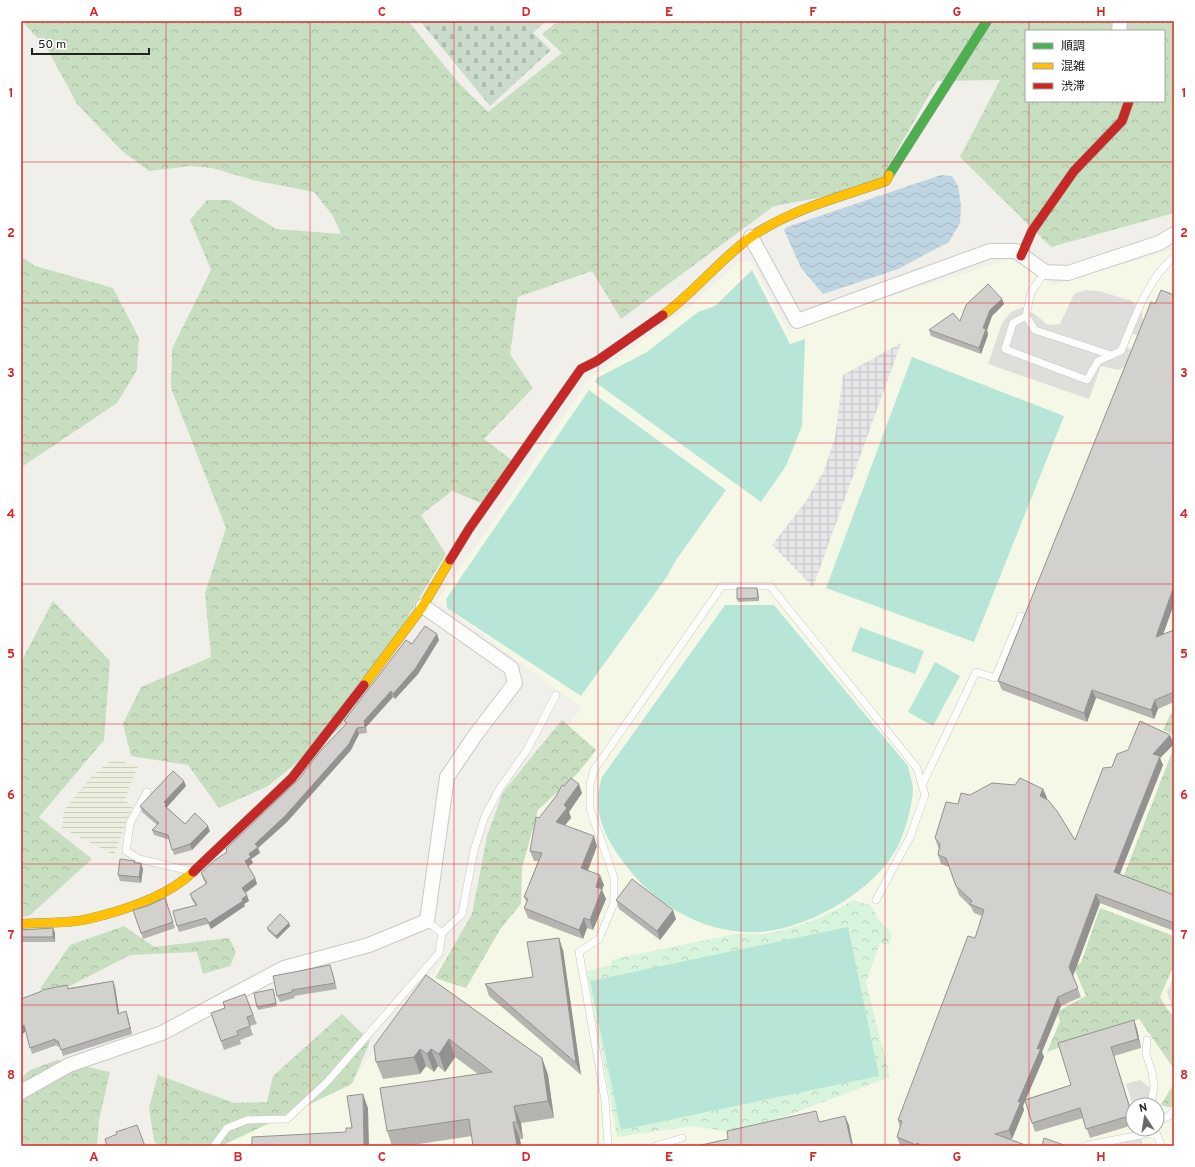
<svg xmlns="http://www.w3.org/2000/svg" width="1195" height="1167" viewBox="0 0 1195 1167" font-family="Overpass,'Noto Sans JP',sans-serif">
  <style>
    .education { fill: #f6f8e7; fill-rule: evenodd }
    .farmland { fill: url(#farmland-rules) }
    .forest { fill: url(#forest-crowns); fill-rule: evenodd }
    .cemetery { fill: url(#cemetery-stones) }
    .park { fill: url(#park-crowns) }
    .pitch { fill: #b7e6d8 }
    .parking { fill: #dededb }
    .plaza { fill: url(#plaza-grid) }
    .water { fill: url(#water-waves) }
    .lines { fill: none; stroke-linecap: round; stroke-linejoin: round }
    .lane-casing { stroke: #c8c8c6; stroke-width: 8 }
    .street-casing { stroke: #c8c8c6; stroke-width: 16 }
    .fast-casing { stroke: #959a82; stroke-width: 10 }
    .slow-casing { stroke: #959a82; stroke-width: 10 }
    .jam-casing { stroke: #959a82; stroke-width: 10 }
    .lane { stroke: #fdfdfc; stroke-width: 7 }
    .street { stroke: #fdfdfc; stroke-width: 14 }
    .fast { stroke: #4caf50; stroke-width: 9 }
    .slow { stroke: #ffc107; stroke-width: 9 }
    .jam { stroke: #c62828; stroke-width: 9 }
    .wall { fill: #b5b4b0 }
    .shaded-wall { fill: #939290 }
    .building { fill: #d2d1cd; stroke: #939290 }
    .grid { fill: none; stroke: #d62828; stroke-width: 1; stroke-opacity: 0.55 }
    .neatline { fill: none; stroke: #d62828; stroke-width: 1.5 }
    .grid-label { font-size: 13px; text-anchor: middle; font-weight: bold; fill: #d62828 }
  </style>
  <defs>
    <pattern id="farmland-rules" width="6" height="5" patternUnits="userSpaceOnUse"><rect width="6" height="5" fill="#edefde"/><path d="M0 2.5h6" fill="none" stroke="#cbcdbe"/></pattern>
    <pattern id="forest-crowns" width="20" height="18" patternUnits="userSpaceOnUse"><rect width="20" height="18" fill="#c7dec0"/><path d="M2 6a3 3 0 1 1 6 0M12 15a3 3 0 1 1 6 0" fill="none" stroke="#abbea5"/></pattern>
    <pattern id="cemetery-stones" width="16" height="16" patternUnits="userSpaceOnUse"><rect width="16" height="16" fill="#cadbcc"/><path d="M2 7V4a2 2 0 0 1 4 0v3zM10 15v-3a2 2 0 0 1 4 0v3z" fill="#adbcaf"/></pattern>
    <pattern id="park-crowns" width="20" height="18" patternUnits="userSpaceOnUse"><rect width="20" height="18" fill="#d9f4dd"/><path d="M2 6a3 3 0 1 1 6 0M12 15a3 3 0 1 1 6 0" fill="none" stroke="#bad1bd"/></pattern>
    <pattern id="plaza-grid" width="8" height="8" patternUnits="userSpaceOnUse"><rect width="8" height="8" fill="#e6e5e8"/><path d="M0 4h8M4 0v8" fill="none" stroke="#c5c4c7"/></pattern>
    <pattern id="water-waves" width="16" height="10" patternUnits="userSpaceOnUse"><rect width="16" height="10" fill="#bfd6e2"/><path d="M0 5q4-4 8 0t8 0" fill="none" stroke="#a4b7c2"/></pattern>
  </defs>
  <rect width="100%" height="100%" fill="#f0efea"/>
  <path class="education" d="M 1174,249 L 1174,1146 L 222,1146 L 237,1129 L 351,1082 L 479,912 L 518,788 L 582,708 L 437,601 L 516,489 L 588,380 L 689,307 L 739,262 L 751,261 L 787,329 L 1010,259 L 1054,285 ZM 1133,1105 L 1157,1105 L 1157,1129 L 1133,1129 Z"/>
  <path class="farmland" d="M 113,759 L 138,766 L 124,801 L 133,805 L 114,855 L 62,828 L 64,810 L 90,778 Z"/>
  <path class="forest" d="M 22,21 L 408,21 L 457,81 L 488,112 L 562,53 L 542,34 L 558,21 L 1174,21 L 1174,213 L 1051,247 L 960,157 L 1000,80 L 937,81 L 882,177 L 834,195 L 774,206 L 621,319 L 592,271 L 518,297 L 510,354 L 533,388 L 484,439 L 513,461 L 481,503 L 452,491 L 421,515 L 446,554 L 340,728 L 268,786 L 219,808 L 188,765 L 131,756 L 123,724 L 141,687 L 211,657 L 205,593 L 226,528 L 171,388 L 172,349 L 211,270 L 190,220 L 207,200 L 230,200 L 276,229 L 341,234 L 333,216 L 314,192 L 253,180 L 212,168 L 190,166 L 149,171 L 122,151 L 77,104 L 48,50 ZM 1026,31 L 1164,31 L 1164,101 L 1026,101 Z
    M 21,256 L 35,266 L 113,288 L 139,338 L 137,370 L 117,403 L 23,466 L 21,466 Z
    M 53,601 L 110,661 L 104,740 L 39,817 L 92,859 L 29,916 L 21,917 L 21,662 Z
    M 1174,712 L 1174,735 L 1163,730 L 1171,713 Z
    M 562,720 L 596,750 L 578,773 L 538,810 L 522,868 L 521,904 L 501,928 L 466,988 L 435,978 L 472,914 L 487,836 L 503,792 Z
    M 1174,747 L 1174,896 L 1123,878 Z
    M 1100,908 L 1174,936 L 1174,965 L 1160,997 L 1167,1009 L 1174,1016 L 1174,1069 L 1139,1019 L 1047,1052 L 1060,1021 L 1057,1012 L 1086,996 L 1073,966 L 1081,963 Z
    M 124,926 L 154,947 L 229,938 L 236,952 L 230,966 L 203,974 L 197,952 L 130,955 L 62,990 L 40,989 L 70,945 Z
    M 342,1014 L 370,1041 L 352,1084 L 221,1146 L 157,1146 L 154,1140 L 149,1108 L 158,1075 L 234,1103 L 267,1102 L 273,1076 Z
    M 57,1060 L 110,1072 L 99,1120 L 97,1146 L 21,1146 L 21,1078 L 30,1070 Z
    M 1174,1083 L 1174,1105 L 1172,1108 L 1161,1105 Z"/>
  <path class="cemetery" d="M 420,21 L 546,21 L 533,33 L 551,50 L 490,106 Z"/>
  <path class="park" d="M 853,900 L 872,906 L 879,920 L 892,934 L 889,945 L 880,943 L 866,982 L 890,1077 L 770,1122 L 724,1131 L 692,1126 L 617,1137 L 587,971 L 611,965 L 611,960 C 652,951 694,942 736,934 C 745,933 754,935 763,934 C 797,929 824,917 853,900 Z"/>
  <path class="pitch" d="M 752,270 L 790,344 L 805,339 L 802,426 L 786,466 L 761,502 L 595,382 L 597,378 L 647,352 L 698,312 L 715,306 Z
    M 912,357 L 1064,416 L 974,642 L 826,588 Z
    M 589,390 L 726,490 L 676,560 L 666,578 L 581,696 L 447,608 L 446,599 Z
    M 725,605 L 774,605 L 908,766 C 909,773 913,782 913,790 C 912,808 905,832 897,848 C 873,892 808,929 759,932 C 703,935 652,903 621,859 C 602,832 592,809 602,777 Z
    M 860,627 L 924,651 L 915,674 L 851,651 Z
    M 935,662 L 960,676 L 933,726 L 908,712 Z
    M 848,927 L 879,1076 L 621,1130 L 590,981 Z"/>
  <path class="parking" d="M 1085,290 L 1099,291 L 1132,301 L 1142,311 L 1143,323 L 1138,335 L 1124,332 L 1120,345 L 1133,350 L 1126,366 L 1118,370 L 1101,366 L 1089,399 L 988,364 L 1002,323 L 1011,312 L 1023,307 L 1036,315 L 1048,325 L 1060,324 L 1074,294 Z
    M 1174,977 L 1174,1012 L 1167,992 Z
    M 1140,1080 L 1152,1089 L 1161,1117 L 1157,1119 L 1157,1105 L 1133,1105 L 1133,1106 L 1126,1084 Z
    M 1142,1139 L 1143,1146 L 1116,1146 L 1116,1144 Z"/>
  <path class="plaza" d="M 901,343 L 813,587 L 772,545 L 804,504 L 824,471 L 835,437 L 843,375 Z"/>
  <path class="water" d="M 941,175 L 952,176 L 958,186 L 961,205 L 960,223 L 949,242 L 898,269 L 823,294 L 801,268 L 784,230 L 787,227 Z"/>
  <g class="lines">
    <defs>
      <path id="lane" d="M 1045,272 L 1031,292 L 1026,316 L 1035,330 L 1111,355
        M 1026,316 L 1013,323 L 1005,349 L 1087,380 L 1098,361 L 1121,351 C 1135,318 1146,281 1174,257
        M 922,785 L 976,672 L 995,678 L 1021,616
        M 147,792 L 130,823 L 126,851 L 139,859 L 191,871
        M 442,933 L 462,914 L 474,850 L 485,816 L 500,788 L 527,750 L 556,695
        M 1147,1040 L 1146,1054 L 1152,1072 L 1154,1086 L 1151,1105
        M 1157,1121 L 1169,1116 L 1174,1110
        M 1155,1129 L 1161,1146
        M 1088,1145 L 1156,1132
        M 214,1146 L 227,1128 L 247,1120 L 287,1119 L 327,1082 L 439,953 L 442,933 L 427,921
        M 608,1146 L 605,1100 L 579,952 L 599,939 L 614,903 L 614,877 L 590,809 L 590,785 L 594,770 L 722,586 L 770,586 L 917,768 L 925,795 L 910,837 L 876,900
        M 655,1146 L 682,1138"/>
      <path id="street" d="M 1119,31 L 1120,21
        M 751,237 L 797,321 L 990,251 L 1016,251 L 1045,272 L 1068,273 L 1159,243 L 1174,234
        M 21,1092 L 69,1065 L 162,1033 L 284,968 L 369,945 L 427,921 L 447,777 L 474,737 L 515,683 L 511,668 L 423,606"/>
      <path id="fast" d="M 889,175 L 987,21"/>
      <path id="slow" d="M 663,315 C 695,292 719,260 751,237 C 791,209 841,197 886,181 L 889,175
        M 364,685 L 423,606 L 450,560
        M 21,924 C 43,922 67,924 88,919 C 122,911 168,896 193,872"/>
      <path id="jam" d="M 1021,256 L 1032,231 L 1074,171 L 1122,121 L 1129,101
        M 450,560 L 469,529 L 581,369 L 597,361 L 663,315
        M 193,872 L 292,778 L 364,685"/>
    </defs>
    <use href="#lane" class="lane-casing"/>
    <use href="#street" class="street-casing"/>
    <use href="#fast" class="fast-casing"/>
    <use href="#slow" class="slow-casing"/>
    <use href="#jam" class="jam-casing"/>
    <use href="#lane" class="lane"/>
    <use href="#street" class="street"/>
    <use href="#fast" class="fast"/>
    <use href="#slow" class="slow"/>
    <use href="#jam" class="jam"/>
  </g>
  <path class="wall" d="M 1174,295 L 1174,604 L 1163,634 L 1174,630 L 1174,702 L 1158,709 L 1154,719 L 1096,698 L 1087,722 L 1002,690 L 998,681 L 1155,304 Z
    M 1002,299 L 1004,304 L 992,316 L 987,330 L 988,335 L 981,354 L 931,336 L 929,330 L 960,321 Z
    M 758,591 L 759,601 L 738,602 L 737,599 Z
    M 439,640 L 418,674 L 395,699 L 393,697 L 366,727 L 367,733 L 359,734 L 351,750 L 287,822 L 258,848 L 260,853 L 251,859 L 253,863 L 248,866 L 255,878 L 257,884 L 245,893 L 249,901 L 244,904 L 245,906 L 211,929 L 208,924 L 179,932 L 177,926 L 195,905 L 192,900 L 190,894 L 206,884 L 203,879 L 201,873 L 227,852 L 226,849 L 299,779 L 346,724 L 344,721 L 412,644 Z
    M 1174,744 L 1160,758 L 1163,765 L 1120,874 L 1174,895 L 1174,931 L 1100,903 L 1073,976 L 1081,997 L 1061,1006 L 1042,1052 L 1044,1057 L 1026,1099 L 1071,1085 L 1134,1020 L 1137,1029 L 1141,1048 L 1114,1056 L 1133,1116 L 1133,1125 L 1090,1138 L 1083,1118 L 1035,1132 L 1025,1101 L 1023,1106 L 1024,1110 L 1012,1139 L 1010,1139 L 1028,1146 L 900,1146 L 897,1137 L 900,1128 L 898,1120 L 975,938 L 982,916 L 974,913 L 971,907 L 959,895 L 949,867 L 941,864 L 938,855 L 939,848 L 938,847 L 935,838 L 958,804 L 970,795 L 1043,789 L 1047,798 L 1046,799 L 1075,840 L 1112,767 Z
    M 186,786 L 167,807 L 167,808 L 185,824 L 210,831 L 192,850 L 174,855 L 170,840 L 154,835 L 152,830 L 157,825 L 142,812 L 140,806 Z
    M 564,786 L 582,793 L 569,812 L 571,818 L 565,825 L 597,846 L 588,870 L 604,885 L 602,890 L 606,899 L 593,930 L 587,928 L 583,939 L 528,918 L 524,908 L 527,903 L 524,897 L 538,861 L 534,861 L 530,851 Z
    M 135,861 L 135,863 L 143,869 L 141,883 L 120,881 L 118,875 Z
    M 165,898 L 175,928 L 143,939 L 133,910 L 147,906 Z
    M 616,900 L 676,919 L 660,940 L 619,909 Z
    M 289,923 L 290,926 L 277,939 L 268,931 L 267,928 Z
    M 53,928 L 55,933 L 55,942 L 21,942 L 21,930 Z
    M 563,950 L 581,1075 L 489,996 L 485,984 L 533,977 Z
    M 332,971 L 337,989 L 294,996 L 295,998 L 280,1002 L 277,996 Z
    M 426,975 L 542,1058 L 548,1075 L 554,1118 L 521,1123 L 523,1139 L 520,1139 L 521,1146 L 473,1146 L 472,1136 L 406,1146 L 392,1146 L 387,1131 L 478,1074 L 455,1057 L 445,1072 L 438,1066 L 434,1072 L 426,1066 L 420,1074 L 383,1079 L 376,1062 Z
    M 113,981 L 115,987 L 119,1013 L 128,1017 L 132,1034 L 63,1056 L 60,1046 L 57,1047 L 57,1045 L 32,1054 L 26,1031 L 21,1035 L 21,999 L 68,988 Z
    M 274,992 L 277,1006 L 258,1010 L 257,1007 Z
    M 245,994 L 257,1024 L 250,1026 L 253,1035 L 240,1040 L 241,1044 L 224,1050 L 211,1013 L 225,1008 Z"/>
  <path class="shaded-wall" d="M 1002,299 L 1004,304 L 992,316 L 987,330 L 988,335 L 981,354 L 979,348 L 983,328 L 990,310 Z
    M 1174,586 L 1174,604 L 1159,646 L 1156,637 Z
    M 757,588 L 758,591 L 759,601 L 758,598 Z
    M 437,634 L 439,640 L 418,674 L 395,699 L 393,694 Z
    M 1092,690 L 1096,698 L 1087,722 L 1084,713 Z
    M 391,691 L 393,697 L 366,727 L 367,733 L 364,721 Z
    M 1155,700 L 1158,709 L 1154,719 L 1151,710 Z
    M 357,728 L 359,734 L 351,750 L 287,822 L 258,848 L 260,853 L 251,859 L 253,863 L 247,867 L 245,861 L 255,844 Z
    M 1170,735 L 1174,744 L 1160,758 L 1163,765 L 1117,881 L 1114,872 L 1153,754 Z
    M 184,781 L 186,786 L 167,807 L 168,810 L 165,806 L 164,802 Z
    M 579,784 L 582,793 L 569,812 L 571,818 L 559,832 L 556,822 L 564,805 Z
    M 1043,789 L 1047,798 L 1044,805 L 1040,796 Z
    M 208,826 L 210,831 L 192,850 L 190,844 Z
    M 594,836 L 597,846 L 585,878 L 581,868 Z
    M 141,863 L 143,869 L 141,883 L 139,877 Z
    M 600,875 L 604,885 L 602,890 L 606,899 L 593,930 L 590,920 L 596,887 Z
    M 255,878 L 257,884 L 244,894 L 242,888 Z
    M 1096,894 L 1100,903 L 1073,976 L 1069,967 Z
    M 247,895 L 249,901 L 244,904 L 245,906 L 211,929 L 209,923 Z
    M 673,910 L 676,919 L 660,940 L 657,931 Z
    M 584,918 L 587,928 L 583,939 L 579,930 Z
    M 289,923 L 290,926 L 277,939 L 276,936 Z
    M 53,928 L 55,933 L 55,942 L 53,937 Z
    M 559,938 L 563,950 L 581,1075 L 576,1063 Z
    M 113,981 L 115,987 L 120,1019 L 118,1014 Z
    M 1058,997 L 1061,1006 L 1042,1052 L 1044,1057 L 1023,1106 L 1024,1110 L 1012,1139 L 1009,1130 L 1018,1102 L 1037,1049 Z
    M 126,1011 L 128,1017 L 132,1034 L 130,1028 Z
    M 1134,1020 L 1137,1029 L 1141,1048 L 1138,1039 Z
    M 24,1025 L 26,1031 L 21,1035 L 21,1027 Z
    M 449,1039 L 455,1057 L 445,1072 L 439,1054 Z
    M 420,1049 L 426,1066 L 420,1074 L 414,1057 Z
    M 431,1049 L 438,1066 L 434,1072 L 427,1054 Z
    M 542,1058 L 548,1075 L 554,1118 L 548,1101 Z
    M 363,1094 L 368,1108 L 369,1146 L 364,1146 Z
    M 514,1106 L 521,1123 L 523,1139 L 517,1122 Z
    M 845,1116 L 849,1125 L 853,1146 L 852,1146 Z
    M 513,1122 L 520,1139 L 521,1146 L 517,1146 Z"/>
  <path class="building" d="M 988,284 L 1002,299 L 990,310 L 983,328 L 986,329 L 979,348 L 929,330 L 953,313 L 960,321 L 966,305 Z
    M 1161,290 L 1174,295 L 1174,586 L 1156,637 L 1174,630 L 1174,692 L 1155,700 L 1151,710 L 1092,690 L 1084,713 L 998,681 L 1151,302 L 1155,304 Z
    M 737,588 L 757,588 L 758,598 L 737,599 Z
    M 425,626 L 437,634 L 415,669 L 393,694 L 391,691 L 364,721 L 365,727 L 357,728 L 349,744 L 285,816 L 255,844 L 258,847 L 249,854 L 251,857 L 245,861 L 255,878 L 242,888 L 247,895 L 242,899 L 243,901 L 209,923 L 206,918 L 177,926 L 173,911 L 197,905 L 190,894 L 207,883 L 201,873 L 215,860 L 227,852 L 226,849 L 299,779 L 321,750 L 347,723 L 344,721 L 406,640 L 412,644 Z
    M 1140,721 L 1170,735 L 1153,754 L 1160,756 L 1114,872 L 1174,895 L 1174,923 L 1096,894 L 1069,967 L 1078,988 L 1058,997 L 1037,1049 L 1041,1048 L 1018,1102 L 1021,1101 L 1009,1130 L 995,1134 L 1028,1146 L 923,1146 L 917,1143 L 916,1145 L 897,1137 L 902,1121 L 898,1120 L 968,936 L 975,938 L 984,910 L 970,904 L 972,901 L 956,886 L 946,858 L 938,855 L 940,844 L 935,838 L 946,802 L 958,804 L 961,793 L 970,795 L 992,783 L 1015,785 L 1020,778 L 1043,789 L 1040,796 L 1048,800 L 1057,811 L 1075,840 L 1103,768 L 1112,767 L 1117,754 L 1128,750 Z
    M 173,771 L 184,781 L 164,802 L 166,804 L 165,806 L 185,824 L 195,813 L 208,826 L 190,844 L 172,850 L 168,835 L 152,830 L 159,823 L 140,806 Z
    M 571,778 L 579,784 L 564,805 L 567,808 L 556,822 L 594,836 L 581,868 L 600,875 L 596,887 L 602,889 L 590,920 L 584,918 L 579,930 L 524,908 L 528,899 L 524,897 L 542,853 L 530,851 L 536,817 L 539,818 L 556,796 L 562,785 L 564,786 Z
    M 120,859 L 135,861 L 134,863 L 141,863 L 139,877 L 118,875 Z
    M 632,879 L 673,910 L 657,931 L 616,900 Z
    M 165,898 L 173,922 L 141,933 L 133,910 L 147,906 Z
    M 280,914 L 289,923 L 276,936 L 267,928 Z
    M 53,928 L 53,937 L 21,937 L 21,930 Z
    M 559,938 L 576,1063 L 485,984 L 533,977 L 527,942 Z
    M 330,965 L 335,983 L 292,990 L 292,992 L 277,996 L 273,976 Z
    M 426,975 L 542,1058 L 548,1101 L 514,1106 L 517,1122 L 513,1122 L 517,1146 L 473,1146 L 469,1119 L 387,1131 L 380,1088 L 492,1072 L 449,1039 L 439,1054 L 431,1049 L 427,1054 L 420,1049 L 414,1057 L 376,1062 L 374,1046 Z
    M 113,981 L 118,1014 L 126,1011 L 130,1028 L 61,1050 L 58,1041 L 55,1041 L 55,1039 L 30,1048 L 24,1025 L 21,1027 L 21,999 L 42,991 L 42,990 L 67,985 L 68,989 Z
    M 273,989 L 276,1003 L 257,1007 L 254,993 Z
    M 245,994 L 253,1015 L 247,1017 L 250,1026 L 237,1031 L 238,1035 L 221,1041 L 211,1013 L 225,1008 L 223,1002 Z
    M 1134,1020 L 1138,1039 L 1111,1047 L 1132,1115 L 1086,1129 L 1080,1108 L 1032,1123 L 1025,1100 L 1071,1085 L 1058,1043 Z
    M 363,1094 L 364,1146 L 252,1146 L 252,1137 L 346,1132 L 346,1128 L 352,1128 L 347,1096 Z
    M 816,1111 L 819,1122 L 845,1116 L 852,1146 L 697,1146 L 728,1139 L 727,1131 Z
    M 137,1125 L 145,1146 L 107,1146 L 105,1139 L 117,1134 L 116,1132 Z
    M 1044,1138 L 1067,1146 L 1042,1146 Z"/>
  <path class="grid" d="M 166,21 L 166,1146M 310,21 L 310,1146M 454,21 L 454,1146M 598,21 L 598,1146M 741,21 L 741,1146M 885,21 L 885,1146M 1029,21 L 1029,31M 1029,101 L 1029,1146M 21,162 L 1174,162M 21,303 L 1174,303M 21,443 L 1174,443M 21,584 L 1174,584M 21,724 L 1174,724M 21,864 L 1174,864M 21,1005 L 1174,1005"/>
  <rect width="1195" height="1167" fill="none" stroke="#ffffff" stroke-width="44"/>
  <rect x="1025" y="30" width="140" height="72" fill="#ffffff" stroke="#a6a6a6"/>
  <rect x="1033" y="43" width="20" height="6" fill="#4caf50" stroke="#a6a6a6"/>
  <text x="1061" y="50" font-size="12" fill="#212121">順調</text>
  <rect x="1033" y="63" width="20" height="6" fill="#ffc107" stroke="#a6a6a6"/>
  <text x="1061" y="70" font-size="12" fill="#212121">混雑</text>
  <rect x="1033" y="83" width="20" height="6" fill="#c62828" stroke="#a6a6a6"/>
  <text x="1061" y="90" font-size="12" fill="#212121">渋滞</text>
  <g transform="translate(1145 1117) rotate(348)"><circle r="19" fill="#ffffff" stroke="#a6a6a6"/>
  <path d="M0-3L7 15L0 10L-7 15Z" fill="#696967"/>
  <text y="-6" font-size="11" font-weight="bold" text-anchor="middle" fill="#212121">N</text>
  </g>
  <path d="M32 48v6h117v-6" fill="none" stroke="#212121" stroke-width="2"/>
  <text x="38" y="48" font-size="12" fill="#212121" stroke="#ffffff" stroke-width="3" paint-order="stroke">50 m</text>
  <rect x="22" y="22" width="1151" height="1123" class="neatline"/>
  <g class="grid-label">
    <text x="94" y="16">A</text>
    <text x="238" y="16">B</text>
    <text x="382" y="16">C</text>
    <text x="526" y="16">D</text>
    <text x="669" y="16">E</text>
    <text x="813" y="16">F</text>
    <text x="957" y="16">G</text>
    <text x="1101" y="16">H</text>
    <text x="11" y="97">1</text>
    <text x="1184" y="97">1</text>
    <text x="11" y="237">2</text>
    <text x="1184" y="237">2</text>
    <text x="11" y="377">3</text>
    <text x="1184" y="377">3</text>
    <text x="11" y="518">4</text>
    <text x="1184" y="518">4</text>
    <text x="11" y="658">5</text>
    <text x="1184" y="658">5</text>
    <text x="11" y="799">6</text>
    <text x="1184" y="799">6</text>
    <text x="11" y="939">7</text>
    <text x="1184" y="939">7</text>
    <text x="11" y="1079">8</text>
    <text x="1184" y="1079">8</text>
    <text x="94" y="1161">A</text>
    <text x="238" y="1161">B</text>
    <text x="382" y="1161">C</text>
    <text x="526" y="1161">D</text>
    <text x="669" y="1161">E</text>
    <text x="813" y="1161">F</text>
    <text x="957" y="1161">G</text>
    <text x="1101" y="1161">H</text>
  </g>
</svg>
